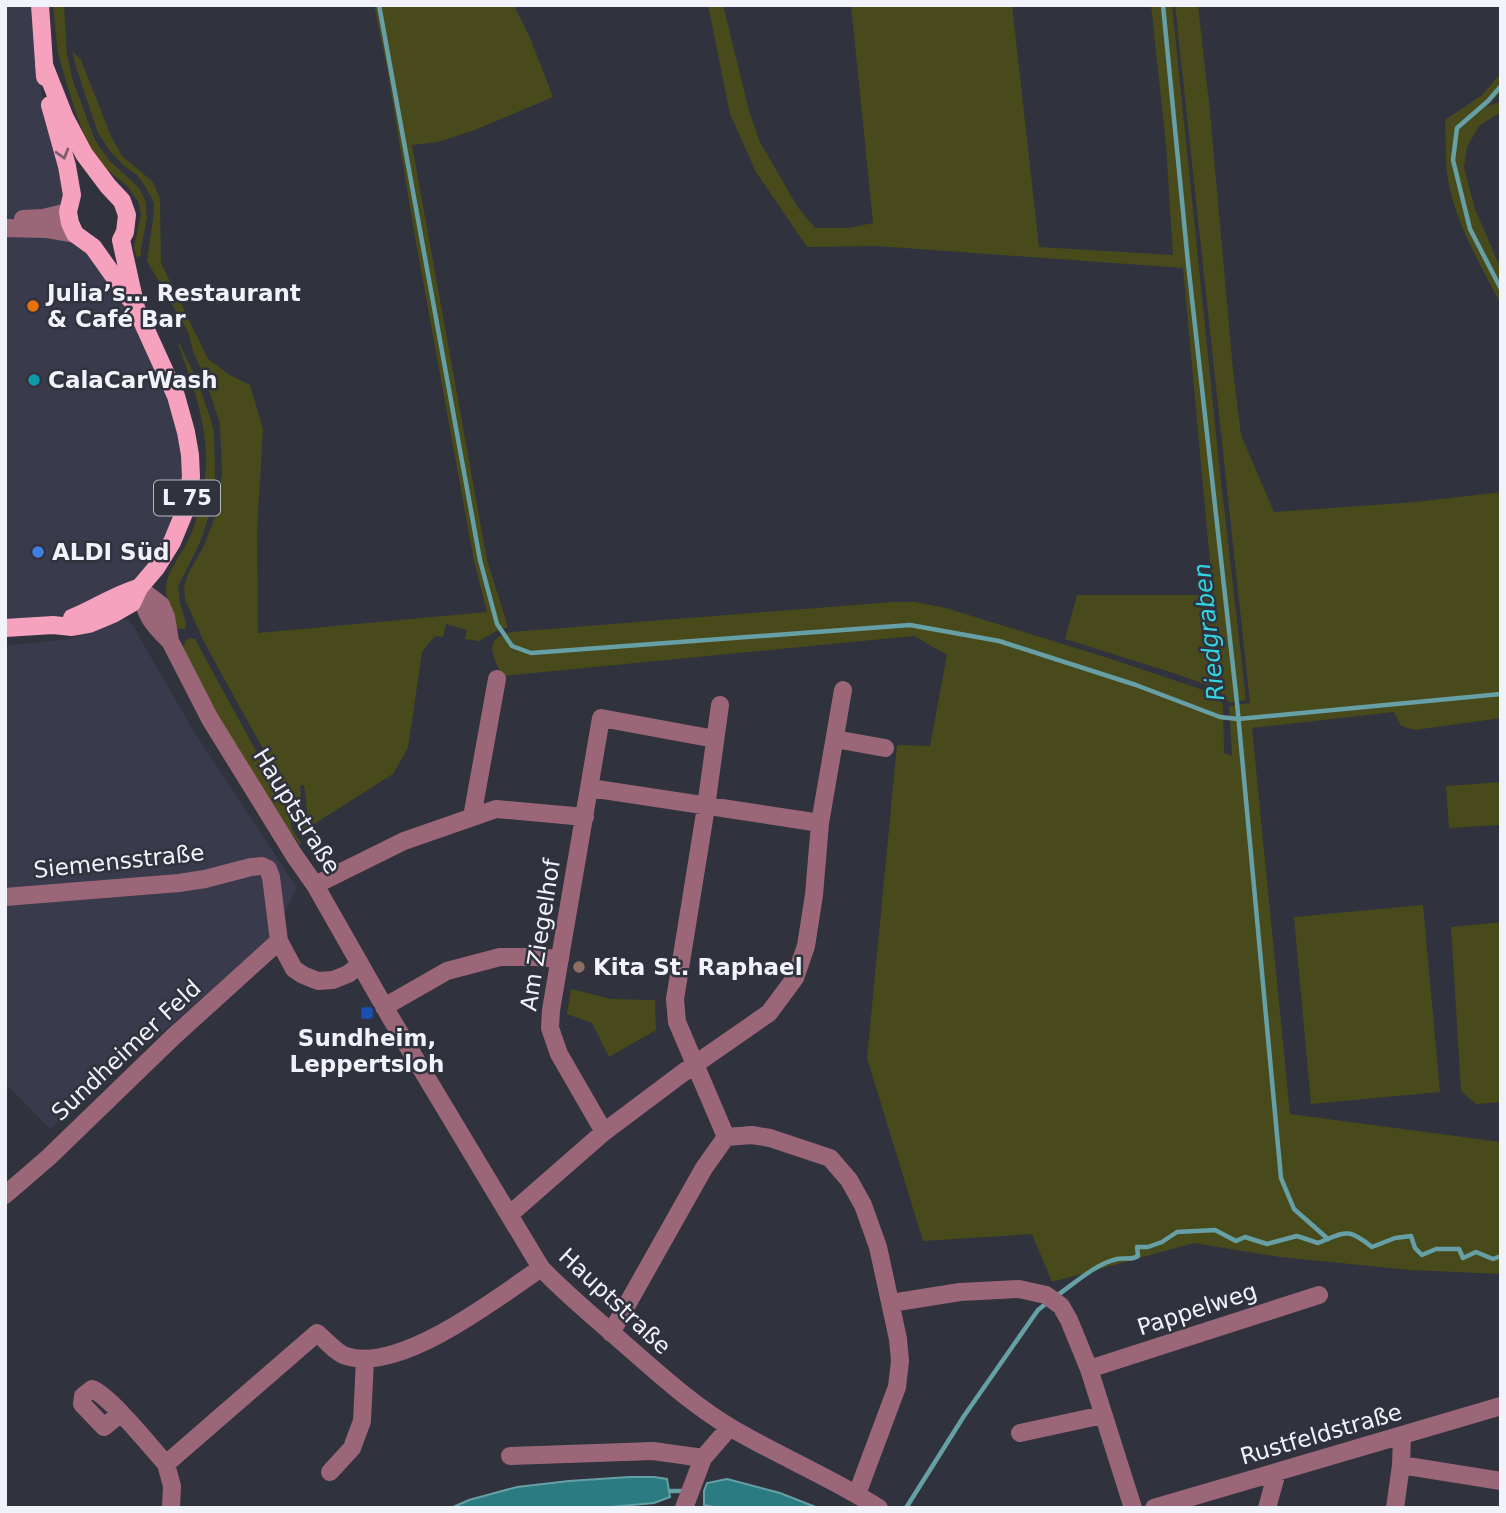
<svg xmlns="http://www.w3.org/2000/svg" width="1506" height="1513" viewBox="0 0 1506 1513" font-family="'DejaVu Sans',sans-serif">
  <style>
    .built { fill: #393b4c }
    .green { fill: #484a1c }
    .water { fill: #2a7c82; stroke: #66a0a6; stroke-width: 2 }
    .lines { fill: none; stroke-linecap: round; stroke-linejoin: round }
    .stream { stroke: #66a0a6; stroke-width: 4.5 }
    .minor { stroke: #9b6778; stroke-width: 18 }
    .major { stroke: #f6a1bd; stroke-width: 18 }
    .oneway { stroke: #7f5e70 }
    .food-dot { fill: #e8710a; stroke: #30323d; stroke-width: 2.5 }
    .culture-dot { fill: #0f9aa8; stroke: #30323d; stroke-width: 2.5 }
    .shop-dot { fill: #3f7fe0; stroke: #30323d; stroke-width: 2.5 }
    .education-dot { fill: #8d6e63; stroke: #30323d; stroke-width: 2.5 }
    .transit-dot { fill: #1a4fb4; stroke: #30323d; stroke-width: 2.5 }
    .labels { text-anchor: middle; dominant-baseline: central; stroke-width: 5; stroke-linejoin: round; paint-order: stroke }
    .shield { fill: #30323d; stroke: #b8b9c1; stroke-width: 2 }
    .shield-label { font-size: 21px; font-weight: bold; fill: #f2f3fa }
    .poi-label { font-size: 23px; font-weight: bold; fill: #f2f3fa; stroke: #30323d; text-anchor: start }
    .street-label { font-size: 23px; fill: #f2f3fa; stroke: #30323d }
    .water-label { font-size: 24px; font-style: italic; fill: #32d6e1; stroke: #30323d }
  </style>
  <rect width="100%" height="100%" fill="#30323d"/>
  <path class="built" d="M 5,5 L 33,5 L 41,90 L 60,173 L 77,221 L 93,255 L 158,360 L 191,477 L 156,568 L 94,609 L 32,621 L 5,622 Z
    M 123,619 L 129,621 L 134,628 L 193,730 L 297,888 L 270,939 L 50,1129 L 8,1086 L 5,1088 L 5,646 L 67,639 Z"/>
  <path class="green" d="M 53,5 L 64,5 L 67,54 L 73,81 L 95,140 L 109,160 L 139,188 L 145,200 L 147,217 L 141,249 L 141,256 L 136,257 L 134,247 L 141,214 L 138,201 L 127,186 L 105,168 L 93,152 L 85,138 L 73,104 L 58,54 Z
    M 374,5 L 514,5 L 531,40 L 553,97 L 475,130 L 438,142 L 412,145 L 487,560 L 508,627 L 495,632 L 479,641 L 465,639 L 467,630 L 446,624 L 443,637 L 435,636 L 422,652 L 408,748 L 393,774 L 300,833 L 300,830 L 308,818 L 304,785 L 301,785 L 300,788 L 303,814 L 298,825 L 294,805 L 204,642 L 185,599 L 184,587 L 189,572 L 204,546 L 218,509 L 222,473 L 220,424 L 206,381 L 193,351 L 188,332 L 147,261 L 153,219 L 154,203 L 147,189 L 137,175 L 123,165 L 110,151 L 98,133 L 77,70 L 72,51 L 81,60 L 111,136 L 122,156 L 153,182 L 160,199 L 161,263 L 208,359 L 228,374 L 250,385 L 263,429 L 257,532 L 258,633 L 487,612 L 474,561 L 415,237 L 387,68 Z
    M 708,5 L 723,5 L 750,114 L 760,142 L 797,206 L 815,228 L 848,228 L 873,223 L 851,5 L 1012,5 L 1039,247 L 1173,255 L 1166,145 L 1151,5 L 1172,5 L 1219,463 L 1246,700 L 1230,703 L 1218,689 L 1173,673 L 1065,639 L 1077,595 L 1213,595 L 1183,268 L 876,246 L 807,247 L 756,172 L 730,114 Z
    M 1175,5 L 1198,5 L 1210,112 L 1233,370 L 1241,435 L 1274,512 L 1416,502 L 1501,492 L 1501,718 L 1415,730 L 1401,726 L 1394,712 L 1252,728 L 1290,1114 L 1501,1142 L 1501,1274 L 1410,1270 L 1280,1257 L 1194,1243 L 1052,1282 L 1032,1234 L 923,1241 L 867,1058 L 897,745 L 930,746 L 947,655 L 914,636 L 502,676 C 493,654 482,640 511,632 L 892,602 L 915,602 L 946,608 L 1105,657 L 1215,694 L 1223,704 L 1224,753 L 1232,756 L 1229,706 L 1250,703 Z
    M 1501,73 L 1501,91 L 1487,107 L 1501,101 L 1501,112 L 1479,126 L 1467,147 L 1464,168 L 1475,209 L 1501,269 L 1501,305 C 1481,265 1456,225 1448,180 C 1445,160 1446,140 1445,120 L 1482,95 Z
    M 179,343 L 197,380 L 211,420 L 214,433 L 215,474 L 212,506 L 201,540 L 178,587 L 180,603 L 186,623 L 185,629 L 179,629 L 176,628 C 172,615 165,599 166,586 C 168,570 180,556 187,543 C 195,526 200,509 203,491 C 213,438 196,393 178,344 Z
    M 190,638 L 195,639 L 269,775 L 289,807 L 292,829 L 301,843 L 300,845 L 283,822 L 217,714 L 183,647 L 186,640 Z
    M 1501,782 L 1501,825 L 1449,828 L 1446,786 Z
    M 1423,905 L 1440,1092 L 1311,1104 L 1294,917 Z
    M 1501,922 L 1501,1102 L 1476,1104 L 1461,1091 L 1451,927 Z
    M 571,989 L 611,999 L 655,1000 L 656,1030 L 609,1057 L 592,1023 L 567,1014 Z"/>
  <path class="water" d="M 629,1477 L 654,1477 L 667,1479 L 670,1497 L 654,1503 L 600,1508 L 451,1508 L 469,1500 L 517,1487 L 569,1481 Z
    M 727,1479 L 780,1493 L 818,1508 L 719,1508 L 704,1505 L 704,1491 L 707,1483 Z"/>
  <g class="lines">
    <path class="stream" d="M 379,5 L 480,560 L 497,624 L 512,646 L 531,653 L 910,625 L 999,641 L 1136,685 L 1220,717 L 1238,719 L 1501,694
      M 1163,5 L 1188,263 L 1237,703 L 1281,1178 L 1294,1209 L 1328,1239
      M 1501,86 L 1488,101 L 1457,128 L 1453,160 L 1470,229 L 1501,289
      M 1055,1297 C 1074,1284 1095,1264 1117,1259 C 1125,1257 1130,1261 1138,1256 L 1137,1247 L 1148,1247 L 1162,1242 L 1177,1232 L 1215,1230 L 1236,1241 L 1245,1237 L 1267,1244 L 1297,1236 L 1318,1243 C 1346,1232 1347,1227 1372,1247 L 1395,1238 L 1411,1236 L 1415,1248 L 1422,1255 L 1436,1249 L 1459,1249 L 1463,1258 L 1476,1252 L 1493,1259 L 1501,1256
      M 670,1491 L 686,1491
      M 906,1508 L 964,1416 L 1038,1310 L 1048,1302"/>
    <path class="minor" d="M 23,219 L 43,218 L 68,212
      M 5,228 L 46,229 L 75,234
      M 139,588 L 161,605 L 166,617 L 170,641 L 210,719 L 294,855 L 315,885 L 389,1015 L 541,1268 C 563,1291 588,1312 612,1333 C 651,1367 688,1402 733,1429 C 781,1457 832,1478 879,1508
      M 139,588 C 147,616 149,621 170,641
      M 835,739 L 885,748
      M 590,788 L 820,823
      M 472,817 L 497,679
      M 315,885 L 404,841 L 496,809 L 585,817
      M 5,897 L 179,883 L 205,879 L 251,867 L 262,866 L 268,869 L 271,877 L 279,941 L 294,969 L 303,975 L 318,981 L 333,980 L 348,974 L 360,965
      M 384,1007 L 447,971 L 500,957 L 535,957 L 560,959
      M 604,1132 L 559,1054 L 550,1028 L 551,1010 L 601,718 L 715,739
      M 726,1137 L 752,1135 L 770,1138 L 830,1158 L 849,1180 L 863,1205 L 878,1247 L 898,1339 L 900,1361 L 897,1387 L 857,1494
      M 5,1195 L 49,1157 L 173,1037 L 279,941
      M 509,1215 L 604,1132 L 684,1072 L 769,1013 L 795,978 L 806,946 L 814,895 L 820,823 L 843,690
      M 891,1303 L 960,1292 L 1019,1289 L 1046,1295 L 1061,1306 L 1069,1320 L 1089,1369 L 1133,1508
      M 611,1333 L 704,1168 L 726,1137 L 677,1022 L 675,999 L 706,807 L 720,705
      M 1089,1369 L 1319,1295
      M 120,1414 L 104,1427 L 82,1404 L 83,1396 L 92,1389 C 110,1396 151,1447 166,1464
      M 1020,1433 L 1103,1415
      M 510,1456 L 653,1451 L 703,1458
      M 1401,1465 L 1501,1481
      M 330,1472 L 352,1448 L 362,1421 L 365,1360
      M 171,1508 L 172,1486 L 166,1464 L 317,1333 C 326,1340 336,1353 346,1356 C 400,1374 497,1298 541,1268
      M 684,1508 L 703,1458 L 730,1427
      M 1154,1508 L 1501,1406
      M 1267,1508 L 1277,1472
      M 1395,1508 L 1401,1465 L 1402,1436"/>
    <path class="major" d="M 40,5 L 45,77
      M 50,105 L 67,166 L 72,195 L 68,212 L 70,223 L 75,234 L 93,247 L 130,299
      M 72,618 C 95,609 116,594 139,588
      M 5,628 L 53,625 L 72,627 L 89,624 L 113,614 L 132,603 L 139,588 L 156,568 L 172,542 L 184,513 L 191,477 L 190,455 L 186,432 L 176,396 L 136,308 L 121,240 L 125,232 L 127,215 L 122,201 L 108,186 L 84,154 L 65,118 L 44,65"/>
  </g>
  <defs><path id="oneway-chevron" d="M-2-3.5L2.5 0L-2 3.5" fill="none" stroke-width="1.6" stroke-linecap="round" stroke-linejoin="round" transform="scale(1.75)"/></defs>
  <use class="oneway" href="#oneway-chevron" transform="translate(63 154) rotate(74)"/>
  <circle class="food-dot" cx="33" cy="306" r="7"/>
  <circle class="culture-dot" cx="34" cy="380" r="7"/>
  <circle class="shop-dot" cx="38" cy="552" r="7"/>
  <circle class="education-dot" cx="579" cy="967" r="7"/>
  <rect class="transit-dot" x="360" y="1006" width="14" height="14" rx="3.5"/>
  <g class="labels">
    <rect class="shield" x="154" y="480.5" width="66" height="35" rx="5"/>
    <g class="shield-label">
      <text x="187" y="498">L 75</text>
    </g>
    <g class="poi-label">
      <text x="47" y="293">Julia’s… Restaurant<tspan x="47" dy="26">&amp; Café Bar</tspan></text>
      <text x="48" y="380">CalaCarWash</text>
      <text x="52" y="552">ALDI Süd</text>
      <text x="593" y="967">Kita St. Raphael</text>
      <text x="367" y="1038" text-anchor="middle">Sundheim,<tspan x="367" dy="26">Leppertsloh</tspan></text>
    </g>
    <g class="street-label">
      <text transform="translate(297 811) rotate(58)">Hauptstraße</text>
      <text transform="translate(119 861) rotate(-6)">Siemensstraße</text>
      <text transform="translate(540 935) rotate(-81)">Am Ziegelhof</text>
      <text transform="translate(126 1050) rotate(-43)">Sundheimer Feld</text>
      <text transform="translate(615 1301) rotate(43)">Hauptstraße</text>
      <text transform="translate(1197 1309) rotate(-18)">Pappelweg</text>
      <text transform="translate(1321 1434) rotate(-16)">Rustfeldstraße</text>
    </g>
    <g class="water-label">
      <text transform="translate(1209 632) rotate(-96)">Riedgraben</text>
    </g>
  </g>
  <rect width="1506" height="1513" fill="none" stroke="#f2f3fa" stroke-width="14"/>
</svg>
